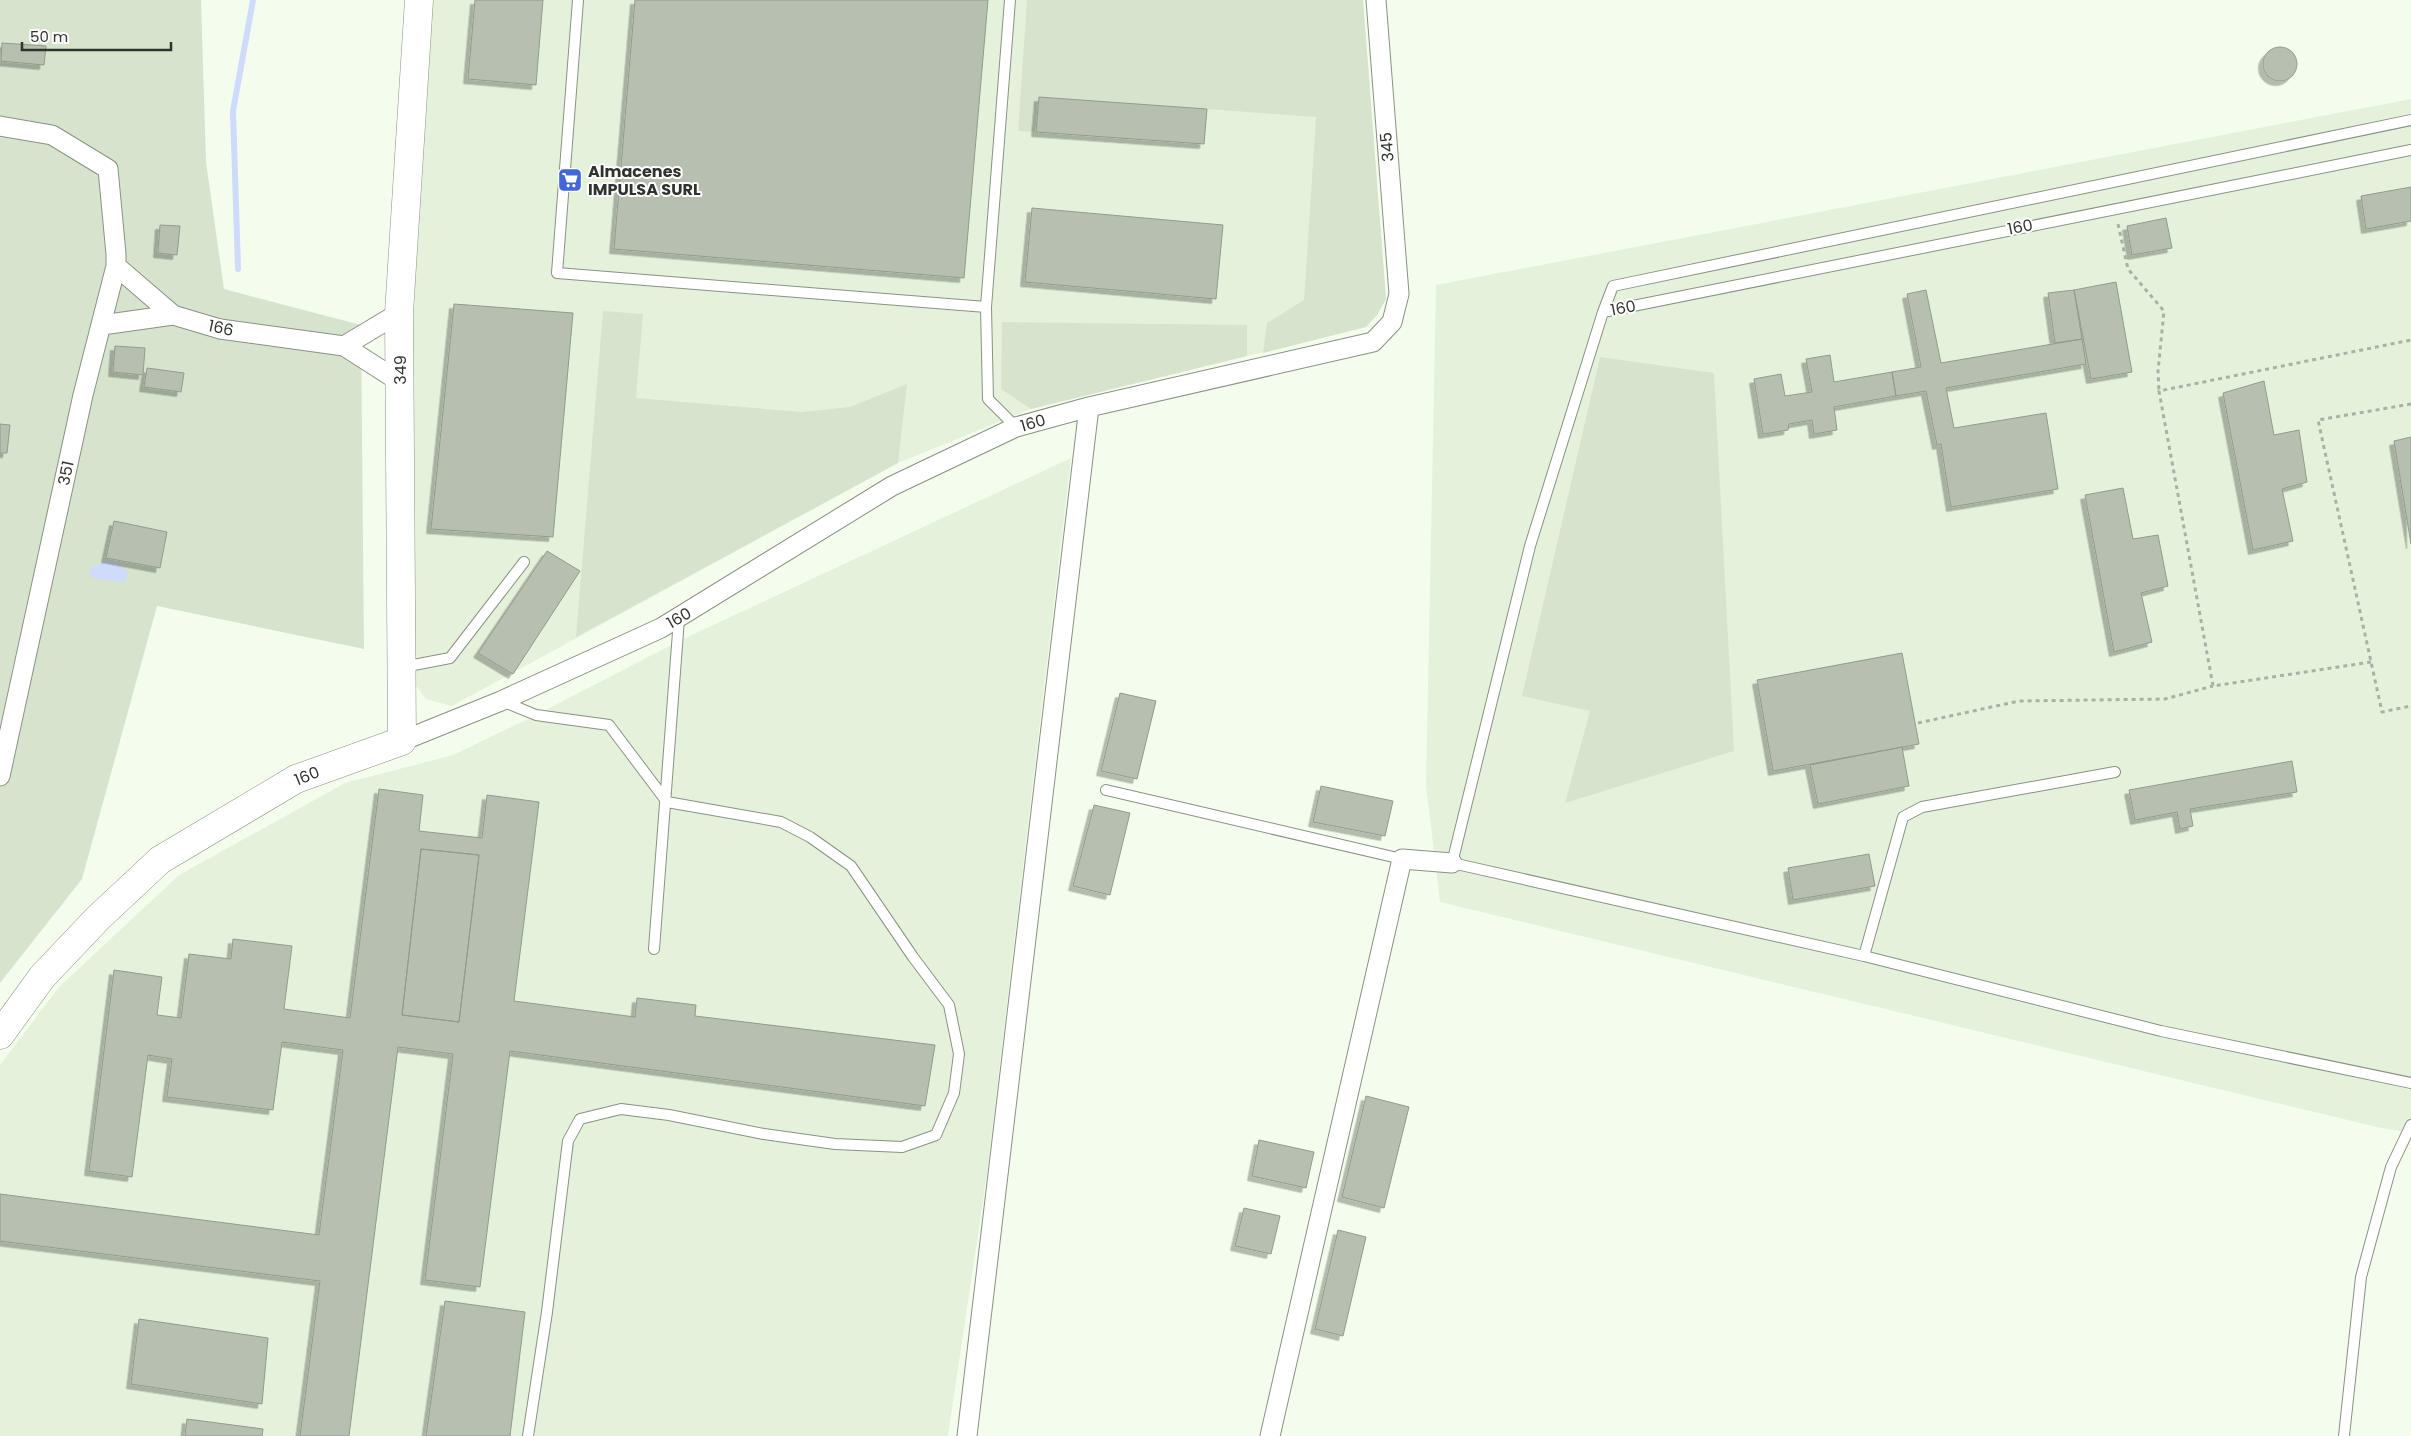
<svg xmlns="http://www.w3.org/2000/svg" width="2411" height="1436" viewBox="0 0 2411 1436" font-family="Poppins,sans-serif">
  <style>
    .built { fill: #e5f2db }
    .green { fill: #d7e4cd }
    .water { fill: #cedbfb }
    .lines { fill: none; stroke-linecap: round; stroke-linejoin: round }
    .stream { stroke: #cedbfb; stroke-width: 6 }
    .building { fill: #b6bfb0; stroke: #929b8c; fill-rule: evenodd; filter: url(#shadow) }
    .lane-casing { stroke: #899283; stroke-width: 12 }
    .street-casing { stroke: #899283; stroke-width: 21 }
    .secondary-casing { stroke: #899283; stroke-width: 29 }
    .path { stroke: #a9b1a4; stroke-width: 3; stroke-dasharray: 4 4; stroke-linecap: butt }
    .lane { stroke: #fff; stroke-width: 10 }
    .street { stroke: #fff; stroke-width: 19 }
    .secondary { stroke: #fff; stroke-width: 28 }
    .labels { text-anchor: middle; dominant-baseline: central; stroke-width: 4; stroke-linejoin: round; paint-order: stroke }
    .street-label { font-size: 16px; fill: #2f332d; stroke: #fff }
    .poi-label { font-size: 16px; font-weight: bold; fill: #2f332d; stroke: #fff; text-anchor: start }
  </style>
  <defs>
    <filter id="shadow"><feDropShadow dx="-4.5" dy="4.5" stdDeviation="0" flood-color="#0004"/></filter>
  </defs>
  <rect width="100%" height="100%" fill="#f4fded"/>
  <path class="built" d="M 424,0 L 1363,0 L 1386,299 L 1377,315 L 1366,327 L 1031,409 L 898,463 L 452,706 L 426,699 L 402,667 L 400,348 Z
    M 2411,99 L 2411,1133 L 2381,1128 L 1440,902 L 1426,785 L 1436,285 Z
    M 1071,458 L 987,1174 L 948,1436 L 0,1436 L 0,1065 L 59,987 L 179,875 L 345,783 L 453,755 L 536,715 L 677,642 Z"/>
  <path class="green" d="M 0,0 L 201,0 L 206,162 L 224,289 L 361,325 L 364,649 L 157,606 L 82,879 L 0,983 Z
    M 1027,0 L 1363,0 L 1386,299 L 1377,315 L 1366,327 L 1263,353 L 1267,323 L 1304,300 L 1316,117 L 1039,97 L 1036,132 L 1018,131 Z
    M 603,311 L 643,314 L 636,398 L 801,412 L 850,407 L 907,384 L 898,463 L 576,637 Z
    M 1002,322 L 1247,325 L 1247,356 L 1031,409 L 1001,389 Z
    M 1600,357 L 1714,373 L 1734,751 L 1565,803 L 1590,711 L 1522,696 Z"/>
  <path class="water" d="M 106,561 C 116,562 124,565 128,574 L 125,582 L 92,578 L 89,573 L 91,568 Z"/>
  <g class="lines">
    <path class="stream" d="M 238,269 L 233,111 L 253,0"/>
  </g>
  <path class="building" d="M 475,0 L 543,0 L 536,85 L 468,79 Z
    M 635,0 L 988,0 L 964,278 L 614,249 Z
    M 2,43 L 46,46 L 44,65 L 1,61 Z
    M2263 64a17 17 0 1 1 34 0a17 17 0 1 1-34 0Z
    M 1039,97 L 1207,109 L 1204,144 L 1036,132 Z
    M 2411,187 L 2411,221 L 2366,229 L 2361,196 Z
    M 1032,208 L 1223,225 L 1216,299 L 1025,282 Z
    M 2166,218 L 2172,248 L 2132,255 L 2127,226 Z
    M 160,225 L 180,226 L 177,255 L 158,253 Z
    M 2116,282 L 2132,372 L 2091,379 L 2074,290 Z
    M 1926,290 L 1941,363 L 2082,339 L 2086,364 L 1946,388 L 1954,428 L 2046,413 L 2058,489 L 1951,507 L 1941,444 L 1937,445 L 1926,391 L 1896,396 L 1892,372 L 1921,367 L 1907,294 Z
    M 2074,290 L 2082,339 L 2055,343 L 2048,293 Z
    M 454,304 L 573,313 L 553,537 L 431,529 Z
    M 115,346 L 145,348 L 143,375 L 113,372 Z
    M 1830,355 L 1834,382 L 1892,372 L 1896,396 L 1834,407 L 1837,430 L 1814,434 L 1812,420 L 1789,424 L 1788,430 L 1763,434 L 1754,379 L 1781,374 L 1785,396 L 1812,392 L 1806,359 Z
    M 147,368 L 184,373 L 181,392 L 144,387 Z
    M 2264,381 L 2274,435 L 2299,430 L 2307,482 L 2282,489 L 2293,541 L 2253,550 L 2223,393 Z
    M 0,424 L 10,425 L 7,453 L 0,453 Z
    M 2411,437 L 2411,544 L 2394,441 Z
    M 2123,488 L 2133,539 L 2158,535 L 2168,586 L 2141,593 L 2152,642 L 2114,652 L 2085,495 Z
    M 114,521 L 167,532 L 160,568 L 106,558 Z
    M 547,551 L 580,571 L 513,674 L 478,653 Z
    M 1902,653 L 1919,744 L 1773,771 L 1757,680 Z
    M 1120,693 L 1156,701 L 1137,779 L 1101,771 Z
    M 1902,747 L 1909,786 L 1818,804 L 1810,765 Z
    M 2292,761 L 2297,792 L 2190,809 L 2193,826 L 2180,829 L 2177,812 L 2135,820 L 2129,790 Z
    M 1321,786 L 1393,801 L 1385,836 L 1313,822 Z
    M 379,789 L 423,795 L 419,831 L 482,838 L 487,795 L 539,802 L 514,1001 L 635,1017 L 637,998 L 696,1005 L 695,1016 L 935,1045 L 925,1106 L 510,1051 L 480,1287 L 425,1280 L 453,1054 L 398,1047 L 349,1436 L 300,1436 L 320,1281 L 0,1241 L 0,1194 L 319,1235 L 343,1050 L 282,1042 L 273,1110 L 167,1097 L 172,1059 L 148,1055 L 132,1177 L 89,1171 L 114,970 L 162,977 L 157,1015 L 181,1018 L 189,954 L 231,959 L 233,939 L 292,946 L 284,1009 L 350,1018 ZM 421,849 L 479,855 L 459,1022 L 402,1015 Z
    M 1094,805 L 1130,813 L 1110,895 L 1073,886 Z
    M 421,849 L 479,855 L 459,1022 L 402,1015 Z
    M 1869,854 L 1875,886 L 1793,900 L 1788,868 Z
    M 1366,1096 L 1409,1107 L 1384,1208 L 1342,1197 Z
    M 1259,1140 L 1314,1152 L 1306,1188 L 1252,1176 Z
    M 1244,1208 L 1280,1216 L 1271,1254 L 1235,1246 Z
    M 1338,1230 L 1366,1237 L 1343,1336 L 1315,1329 Z
    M 445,1301 L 525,1312 L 510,1436 L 426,1436 Z
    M 139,1319 L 268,1338 L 262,1404 L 131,1384 Z
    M 187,1419 L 263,1429 L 262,1436 L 185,1436 Z"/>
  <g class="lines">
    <defs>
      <path id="lane" d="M 578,0 L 557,273 L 986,307 L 1010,0
        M 2411,120 L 1613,286 L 1603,312 L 1530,546 L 1452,863 L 1864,956 L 2161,1031 L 2411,1083
        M 986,307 L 988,399 L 1016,427
        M 1603,312 L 2411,150
        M 403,667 L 450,658 L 524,562
        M 502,701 L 536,715 L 609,725 L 667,802 L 781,822 L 810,837 L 851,866 L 913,957 L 949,1005 L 959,1054 L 954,1093 L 936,1135 L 902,1147 L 835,1144 L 764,1134 L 669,1115 L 621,1109 L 580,1119 L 568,1141 L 547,1312 L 528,1436
        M 1106,790 L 1402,859
        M 654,949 L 679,619
        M 1864,956 L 1903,817 L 1922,807 L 2115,772
        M 2344,1436 L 2361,1277 L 2391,1167 L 2411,1125"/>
      <path id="street" d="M 0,126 L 52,135 L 108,169 L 116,254 L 116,266 L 83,395 L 0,776
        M 116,266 L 173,315 L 220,329 L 344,346 L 399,313
        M 102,325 L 173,315
        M 344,346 L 400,382
        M 402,741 L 501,701 L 661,628 L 892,486 L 1016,427 L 1089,407 L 1373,342 L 1392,322 L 1399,294 L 1376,0
        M 967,1436 L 1089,407
        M 1270,1436 L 1402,859 L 1452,863"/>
      <path id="secondary" d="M 0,1035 L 42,977 L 98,918 L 160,860 L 296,779 L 402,741 L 399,313 L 419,0"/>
    </defs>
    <use href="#lane" class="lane-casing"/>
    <use href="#street" class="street-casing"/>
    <use href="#secondary" class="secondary-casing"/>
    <path class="path" d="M 2118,224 L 2128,269 L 2164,311 L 2158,371 L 2159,391
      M 2411,404 L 2318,420 L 2382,712 L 2411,706
      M 2371,662 L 2213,686 L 2159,391 L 2411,340
      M 1918,723 L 2019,701 L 2165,699 L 2213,686"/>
    <use href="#lane" class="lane"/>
    <use href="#street" class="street"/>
    <use href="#secondary" class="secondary"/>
  </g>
  <defs>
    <symbol id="supermarket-square" viewBox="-11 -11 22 22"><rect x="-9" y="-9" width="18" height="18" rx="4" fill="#4366d9" stroke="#fff"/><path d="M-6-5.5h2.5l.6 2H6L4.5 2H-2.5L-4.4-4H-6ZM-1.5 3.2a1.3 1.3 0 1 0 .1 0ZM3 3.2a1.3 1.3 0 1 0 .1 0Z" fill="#fff"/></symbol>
  </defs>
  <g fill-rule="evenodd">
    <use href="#supermarket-square" x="556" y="166" width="28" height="28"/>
  </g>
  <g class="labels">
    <g class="street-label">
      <text transform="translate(1387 147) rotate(-95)">345</text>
      <text transform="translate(2020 227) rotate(-11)">160</text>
      <text transform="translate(1623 308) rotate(-11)">160</text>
      <text transform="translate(221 328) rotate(12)">166</text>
      <text transform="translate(400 370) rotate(-90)">349</text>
      <text transform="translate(1033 423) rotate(-16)">160</text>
      <text transform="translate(66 473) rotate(-78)">351</text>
      <text transform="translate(679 618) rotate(-30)">160</text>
      <text transform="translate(307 776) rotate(-22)">160</text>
    </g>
    <g class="poi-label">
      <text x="588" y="171">Almacenes<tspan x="588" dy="18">IMPULSA SURL</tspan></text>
    </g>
  </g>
  <path d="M22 42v8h149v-8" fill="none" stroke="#2f332d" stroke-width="2.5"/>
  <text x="30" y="42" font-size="15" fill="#2f332d" stroke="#ffffff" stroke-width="4" paint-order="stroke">50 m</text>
</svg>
